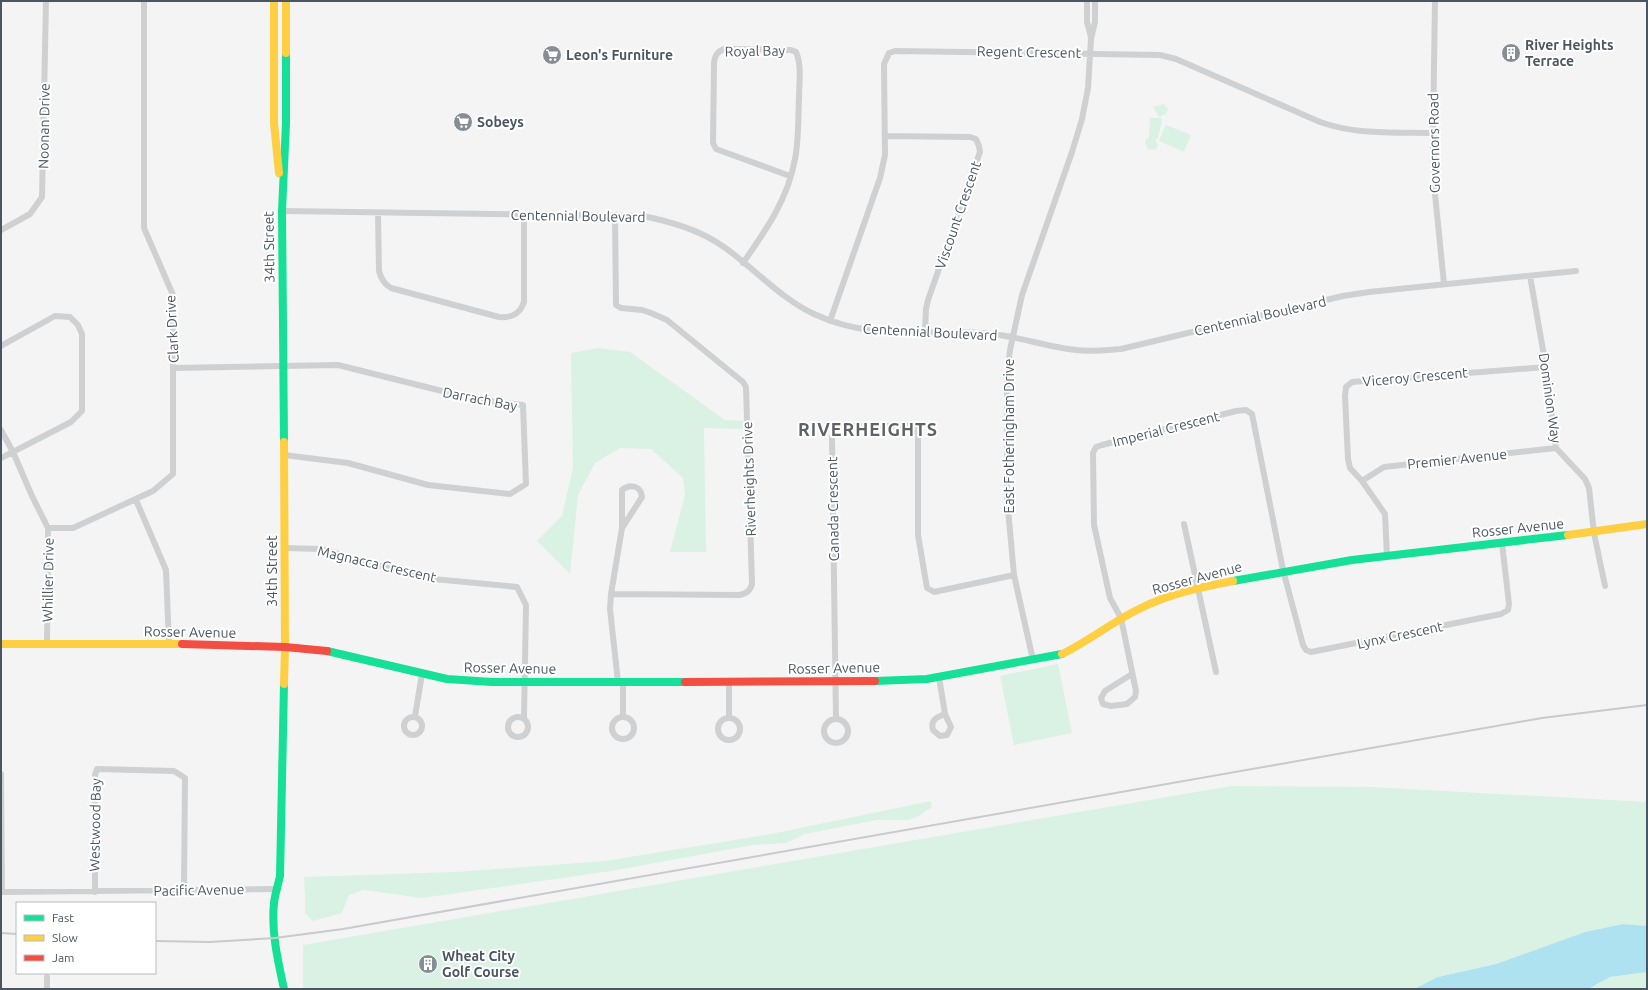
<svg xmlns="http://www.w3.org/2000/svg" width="1648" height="990" viewBox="0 0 1648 990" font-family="Ubuntu,sans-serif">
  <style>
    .green { fill: #d9f2e3 }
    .water { fill: #aee2f0 }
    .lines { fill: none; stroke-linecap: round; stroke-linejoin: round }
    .street { stroke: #ced0d2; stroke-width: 6 }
    .fast { stroke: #16e098; stroke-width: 8 }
    .slow { stroke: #ffcf43; stroke-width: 8 }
    .jam { stroke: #f24e42; stroke-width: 8 }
    .rail { stroke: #c9cacc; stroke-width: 2 }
    .labels { text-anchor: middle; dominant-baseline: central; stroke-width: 4; stroke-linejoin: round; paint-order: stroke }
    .poi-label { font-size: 14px; font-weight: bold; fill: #4a5661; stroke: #fff; text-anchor: start }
    .street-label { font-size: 14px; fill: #4a5661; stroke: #fff }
    .district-label { font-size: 18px; font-weight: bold; letter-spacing: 1px; fill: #5f6368; stroke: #fff }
  </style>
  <rect width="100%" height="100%" fill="#f4f4f4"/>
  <path class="green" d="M 1164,104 L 1168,109 L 1166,114 L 1159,117 L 1153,107 Z
    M 1150,118 L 1161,118 L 1162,120 L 1158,138 L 1155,140 L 1158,145 L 1156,149 L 1151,150 L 1148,149 L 1145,144 L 1146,139 L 1149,138 Z
    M 1166,125 L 1191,135 L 1184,152 L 1159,141 Z
    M 599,348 L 630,352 L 725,420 L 747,421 L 747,429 L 704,428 L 706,552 L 670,552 L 685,495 L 683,478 L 651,449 L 620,448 L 595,463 L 578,495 L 570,574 L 537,541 L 562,516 L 573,468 L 571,353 Z
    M 1058,664 L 1072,733 L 1014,745 L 1000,676 Z
    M 1231,786 L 1372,787 L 1647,802 L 1647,926 L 1623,924 L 1585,932 L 1496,964 L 1438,977 L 1414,989 L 303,989 L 303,945 Z
    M 931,801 L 932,807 L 919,816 L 908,820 L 876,820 L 805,834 L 786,843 L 753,845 L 611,871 L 422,898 L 364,890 L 349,895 L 342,913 L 313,921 L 305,913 L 305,893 L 304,877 L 456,872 L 605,861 L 771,834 Z
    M 1647,972 L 1647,989 L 1578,989 L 1590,988 L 1610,977 Z"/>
  <path class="water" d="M 1623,924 L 1647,926 L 1647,972 L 1610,977 L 1590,988 L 1578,989 L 1414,989 L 1438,977 L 1496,964 L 1585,932 Z"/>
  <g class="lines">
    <path class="street" d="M 1087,1 L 1087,22 L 1091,37
      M 1435,1 L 1433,133 L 1434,184 L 1444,284
      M 885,136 L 970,137 L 976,139 L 979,146 L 980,152 L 928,300 L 926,309 L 925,333
      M 282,211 L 643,216 C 672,222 700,230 724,247 C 755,269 780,298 814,314 C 876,343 929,327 992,334 C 1020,337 1048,347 1076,350 C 1091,352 1106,350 1121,349 L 1343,296 L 1369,292 L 1576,271
      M 378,213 L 379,271 C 381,279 384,284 391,288 L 499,317 C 512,318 520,314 524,302 L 524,215
      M 1,230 L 30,214 L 42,197 L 46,1
      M 743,263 C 766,230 788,199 795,159 C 799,139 798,118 799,98 C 799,83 802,65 796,52 L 791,50 L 724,49 C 717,52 715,55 714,63 L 713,143 L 716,149 L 790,176
      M 1530,276 L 1546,367 L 1556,448 L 1585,479 L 1589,488 L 1594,533 L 1605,586
      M 830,321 L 880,178 L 885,155 L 884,64 L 889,53 L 895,51 L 1160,55 L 1176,59 L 1320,122 C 1356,135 1395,132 1433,133
      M 1,346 L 55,316 L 70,317 L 78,325 L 82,334 L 82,411 L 71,422 L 1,458
      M 174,368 L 338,365 L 474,399 L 523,405 L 526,484 L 510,494 L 428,485 L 348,463 L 284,455
      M 1,430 L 13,452 L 32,496 L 48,528 L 47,644
      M 1362,481 L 1384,467 L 1556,448
      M 136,500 L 166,570 L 169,644
      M 1184,524 L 1216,672
      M 48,528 L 73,528 L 153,491 L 173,474 L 173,295 L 144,228 L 144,1
      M 285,548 L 321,549 L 423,578 L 517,587 L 526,605 L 524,718
      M 1387,556 L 1385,514 L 1362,481 L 1350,468 L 1348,459 L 1345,396 L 1346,387 L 1352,382 L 1546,367
      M 611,594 L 740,595 C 747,593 750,591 752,584 L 746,387 L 743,382 L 667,320 L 651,313 L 642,310 L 621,308 L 616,305 L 615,215
      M 1033,660 L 1014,575 L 1007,498 L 1007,376 L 1010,350 L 1022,295 L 1072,152 L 1082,119 L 1088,88 L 1091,39 L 1095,22 L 1095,1
      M 1132,674 L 1105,691 L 1101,698 L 1103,704 L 1111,706 L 1127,704 L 1135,697 L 1136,691 L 1121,618 L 1110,598 L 1094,525 L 1093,453 L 1096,447 L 1102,445 L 1236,411 L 1246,410 L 1252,414 L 1283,570 L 1303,645 L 1306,650 L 1311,652 L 1501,614 L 1508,610 L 1509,604 L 1502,543
      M 939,677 L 945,714 L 951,727 L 947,735 L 940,736 L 933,730 C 930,720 937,717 945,714
      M 618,682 L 610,609 L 611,594 L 622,528 L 622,490 C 630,483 641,486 642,497 L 622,528
      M 623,682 L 623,717
      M 415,716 L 422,674
      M404 726a9 9 0 1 1 18 0a9 9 0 1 1-18 0Z
      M508 727a10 10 0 1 1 20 0a10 10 0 1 1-20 0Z
      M612 728a11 11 0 1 1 22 0a11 11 0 1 1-22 0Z
      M718 729a11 11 0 1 1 22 0a11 11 0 1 1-22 0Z
      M 729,718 L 729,681
      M 836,719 L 832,437 L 835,430 L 842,426 L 906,426 L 914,428 L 918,434 L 918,535 L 927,588 L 934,592 L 1014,575
      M824 731a12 12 0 1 1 24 0a12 12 0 1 1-24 0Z
      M 1,774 L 2,892
      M 1,892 L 278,889
      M 95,892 L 95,775 L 97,769 L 174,771 L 185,778 L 184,891
      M 47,989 L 47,977"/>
    <path class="fast" d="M 284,442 L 282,211 L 286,123 L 286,53
      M 1233,581 L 1352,560 L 1568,535
      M 327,651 L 447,679 L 492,682 L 685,682
      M 875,681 L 927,679 L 1062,654
      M 284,684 L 280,876 C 278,885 275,894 274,903 C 271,932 278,961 284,989"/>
    <path class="slow" d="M 274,1 L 274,123 L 279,173
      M 286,1 L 286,53
      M 1568,535 L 1647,524
      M 1,644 L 182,644
      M 1062,654 C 1089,641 1112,622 1139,609 C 1168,594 1201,587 1233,581
      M 284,684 L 285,647 L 284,442"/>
    <path class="jam" d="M 182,644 L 285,647 L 327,651
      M 685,682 L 875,681"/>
    <path class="rail" d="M 1,933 L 17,934
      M 155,941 L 210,942 L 275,938 L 343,929 L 1542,718 L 1647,705"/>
  </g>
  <defs>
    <symbol id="building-disc" viewBox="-11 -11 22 22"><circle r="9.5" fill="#868d94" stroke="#fff"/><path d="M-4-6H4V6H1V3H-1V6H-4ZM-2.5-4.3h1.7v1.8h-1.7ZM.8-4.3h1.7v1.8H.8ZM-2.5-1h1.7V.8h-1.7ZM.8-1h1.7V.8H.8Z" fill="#fff"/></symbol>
    <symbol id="supermarket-disc" viewBox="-11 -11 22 22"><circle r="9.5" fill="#868d94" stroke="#fff"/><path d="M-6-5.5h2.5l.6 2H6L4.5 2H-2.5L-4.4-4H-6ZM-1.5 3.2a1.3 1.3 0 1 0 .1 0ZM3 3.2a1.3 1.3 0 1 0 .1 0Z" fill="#fff"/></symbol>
  </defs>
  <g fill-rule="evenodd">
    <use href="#building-disc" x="1500" y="42" width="22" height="22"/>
    <use href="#supermarket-disc" x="541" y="44" width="22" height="22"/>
    <use href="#supermarket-disc" x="452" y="111" width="22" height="22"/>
    <use href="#building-disc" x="417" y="953" width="22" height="22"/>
  </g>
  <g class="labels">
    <g class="poi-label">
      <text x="1525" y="45">River Heights<tspan x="1525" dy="16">Terrace</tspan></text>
      <text x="566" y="55">Leon's Furniture</text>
      <text x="477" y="122">Sobeys</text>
      <text x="442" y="956">Wheat City<tspan x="442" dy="16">Golf Course</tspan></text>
    </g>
    <g class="street-label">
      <text transform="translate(755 51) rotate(-1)">Royal Bay</text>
      <text transform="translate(1029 52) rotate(1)">Regent Crescent</text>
      <text transform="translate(44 126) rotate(-89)">Noonan Drive</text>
      <text transform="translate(1434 143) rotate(-91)">Governors Road</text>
      <text transform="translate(958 215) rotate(-71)">Viscount Crescent</text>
      <text transform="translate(578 216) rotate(1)">Centennial Boulevard</text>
      <text transform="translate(269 247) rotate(-91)">34th Street</text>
      <text transform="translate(1260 316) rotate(-13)">Centennial Boulevard</text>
      <text transform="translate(172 329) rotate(-93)">Clark Drive</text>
      <text transform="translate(930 332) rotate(3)">Centennial Boulevard</text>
      <text transform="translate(1415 377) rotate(-5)">Viceroy Crescent</text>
      <text transform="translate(1550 398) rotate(82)">Dominion Way</text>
      <text transform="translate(480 399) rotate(11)">Darrach Bay</text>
      <text transform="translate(1166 429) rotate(-14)">Imperial Crescent</text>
      <text transform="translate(1009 436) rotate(-90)">East Fotheringham Drive</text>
      <text transform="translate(1457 459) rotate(-6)">Premier Avenue</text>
      <text transform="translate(749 479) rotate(-92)">Riverheights Drive</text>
      <text transform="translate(833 509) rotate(-91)">Canada Crescent</text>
      <text transform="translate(1518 528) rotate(-6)">Rosser Avenue</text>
      <text transform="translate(377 564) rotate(13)">Magnacca Crescent</text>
      <text transform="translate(272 571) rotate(-90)">34th Street</text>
      <text transform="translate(1197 578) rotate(-15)">Rosser Avenue</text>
      <text transform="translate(48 580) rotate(-89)">Whillier Drive</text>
      <text transform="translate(190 632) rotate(1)">Rosser Avenue</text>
      <text transform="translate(1400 635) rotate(-12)">Lynx Crescent</text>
      <text transform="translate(510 668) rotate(1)">Rosser Avenue</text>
      <text transform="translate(834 668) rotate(-1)">Rosser Avenue</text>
      <text transform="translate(95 825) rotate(-89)">Westwood Bay</text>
      <text transform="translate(199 890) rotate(-1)">Pacific Avenue</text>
    </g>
    <g class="district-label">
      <text x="868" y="429">RIVERHEIGHTS</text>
    </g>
  </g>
  <rect width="1648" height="990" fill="none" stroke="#4a5661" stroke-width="4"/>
  <rect x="16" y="902" width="140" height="72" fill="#ffffff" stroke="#b7bbc0"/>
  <rect x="24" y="915" width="20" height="6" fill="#16e098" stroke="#b7bbc0"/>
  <text x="52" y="922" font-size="12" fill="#4a5661">Fast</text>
  <rect x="24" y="935" width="20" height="6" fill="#ffcf43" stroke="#b7bbc0"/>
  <text x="52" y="942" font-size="12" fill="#4a5661">Slow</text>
  <rect x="24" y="955" width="20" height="6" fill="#f24e42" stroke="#b7bbc0"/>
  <text x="52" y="962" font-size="12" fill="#4a5661">Jam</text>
</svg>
